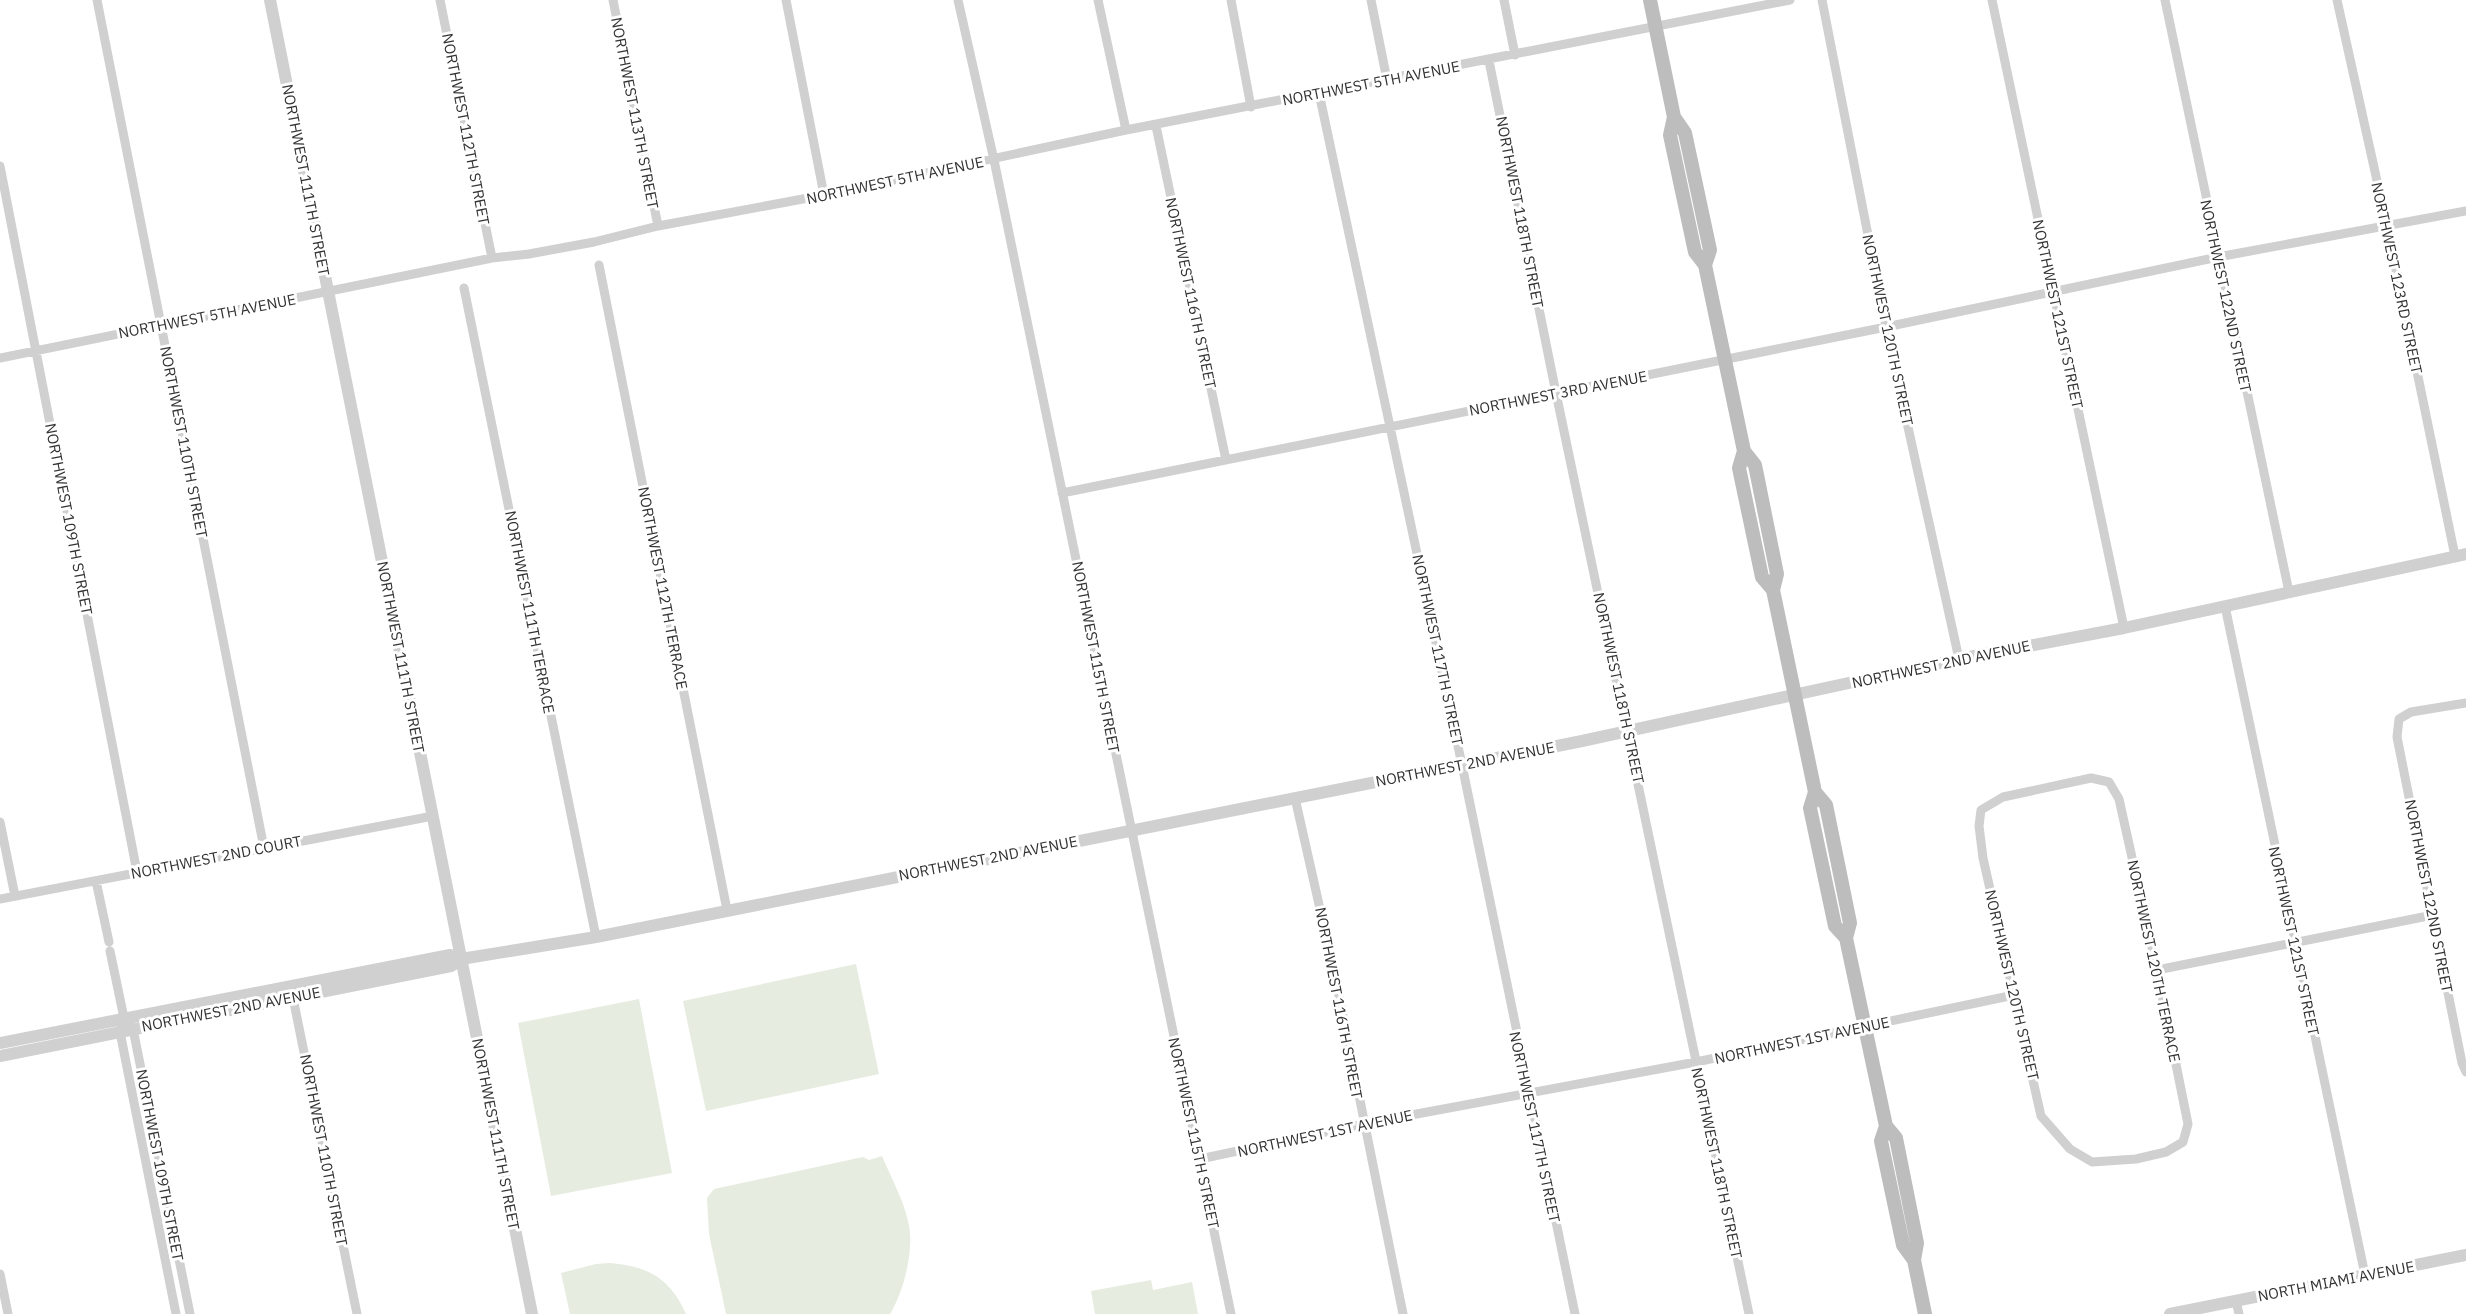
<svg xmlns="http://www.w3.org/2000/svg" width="2466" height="1314" viewBox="0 0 2466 1314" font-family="'IBM Plex Sans',sans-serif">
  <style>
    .green { fill: #e6ecdf }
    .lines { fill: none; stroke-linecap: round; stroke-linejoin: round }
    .minor { stroke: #d0d0d0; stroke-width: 9 }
    .tertiary { stroke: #d0d0d0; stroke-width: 12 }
    .secondary { stroke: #bdbdbd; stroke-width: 14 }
    .labels { text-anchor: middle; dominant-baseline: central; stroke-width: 6; stroke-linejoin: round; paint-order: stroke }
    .street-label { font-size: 15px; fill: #333; stroke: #fff }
  </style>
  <rect width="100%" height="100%" fill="#fff"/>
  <path class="green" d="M 856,964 L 879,1074 L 706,1111 L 683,1001 Z
    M 639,999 L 672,1173 L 551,1196 L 518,1023 Z
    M 882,1156 C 892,1180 907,1206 910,1232 C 912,1257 903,1293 890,1314 L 726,1314 L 709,1234 L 707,1198 L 714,1189 L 863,1157 L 869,1160 Z
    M 609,1263 C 648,1266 670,1278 686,1314 L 570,1314 L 561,1273 L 596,1264 Z
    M 1151,1280 L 1153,1290 L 1192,1282 L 1198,1314 L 1095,1314 L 1091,1291 Z"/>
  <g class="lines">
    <path class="minor" d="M 97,0 L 264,848
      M 440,0 L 492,258
      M 613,0 L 658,226
      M 786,0 L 824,195
      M 958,0 L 994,160 L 1231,1314
      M 1098,0 L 1126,130
      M 1231,0 L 1251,107
      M 1371,0 L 1387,80
      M 1504,0 L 1515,55
      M 1822,0 L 1886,327 L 1959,659
      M 1992,0 L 2124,628
      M 2165,0 L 2289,592
      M 2337,0 L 2387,226 L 2455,556
      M 1489,61 L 1556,393 L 1749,1314
      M 1319,93 L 1462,765 L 1575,1314
      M 1156,126 L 1226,460
      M 0,166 L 137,872
      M 599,265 L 727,910
      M 464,288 L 596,937
      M 0,358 L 492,258 L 529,254 L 594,242 L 658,226 L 824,195 L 1126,130 L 1790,0
      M 1062,493 L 1886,327 L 2218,257 L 2466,211
      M 2225,606 L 2365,1275
      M 2466,703 L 2411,712 L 2399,719 L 2397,737 L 2462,1063 L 2466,1072
      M 2091,778 L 2109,782 L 2119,799 L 2157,970 L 2188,1124 L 2183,1142 L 2166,1152 L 2136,1159 L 2092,1162 L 2070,1149 L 2041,1116 L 1983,858 L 1979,826 L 1981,810 L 2003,797 Z
      M 1295,798 L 1334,971 L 1403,1314
      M 0,822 L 15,896
      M 96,881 L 109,942
      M 0,899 L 433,816
      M 110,951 L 124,1018 L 133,1029 L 190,1314
      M 2157,970 L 2433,915
      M 292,993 L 357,1314
      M 121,1026 L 120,1032 L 176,1314
      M 1200,1159 L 1363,1124 L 1696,1062 L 2014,995
      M 0,1274 L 8,1314
      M 2236,1301 L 2239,1314"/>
    <path class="tertiary" d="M 270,0 L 532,1314
      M 0,1043 L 450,955 L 461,959
      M 0,1056 L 451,966 L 461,959 L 596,937 L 1582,741 L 1959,659 L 2124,628 L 2466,554
      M 2170,1314 L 2466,1255"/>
    <path class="secondary" d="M 1650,0 L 1674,117 L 1685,133 L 1710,250 L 1705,265
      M 1674,117 L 1670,135 L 1695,252 L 1705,265 L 1744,451 L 1739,468 L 1762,577 L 1773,590
      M 1744,451 L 1755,465 L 1777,574 L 1773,590 L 1815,792 L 1810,808 L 1835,926 L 1846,938
      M 1815,792 L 1826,805 L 1850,923 L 1846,938 L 1886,1126 L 1896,1138 L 1917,1243 L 1914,1260 L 1925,1314
      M 1886,1126 L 1881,1141 L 1903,1245 L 1914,1260"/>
  </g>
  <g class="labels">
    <g class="street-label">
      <text transform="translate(1371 83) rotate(-11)">NORTHWEST 5TH AVENUE</text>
      <text transform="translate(635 113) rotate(79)">NORTHWEST 113TH STREET</text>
      <text transform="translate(466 129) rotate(79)">NORTHWEST 112TH STREET</text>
      <text transform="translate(306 180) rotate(79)">NORTHWEST 111TH STREET</text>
      <text transform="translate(895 180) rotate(-12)">NORTHWEST 5TH AVENUE</text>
      <text transform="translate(1520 212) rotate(79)">NORTHWEST 118TH STREET</text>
      <text transform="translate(2397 278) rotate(78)">NORTHWEST 123RD STREET</text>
      <text transform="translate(1191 293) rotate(78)">NORTHWEST 116TH STREET</text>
      <text transform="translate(2226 296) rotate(78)">NORTHWEST 122ND STREET</text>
      <text transform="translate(2058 314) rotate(78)">NORTHWEST 121ST STREET</text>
      <text transform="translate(207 316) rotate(-11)">NORTHWEST 5TH AVENUE</text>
      <text transform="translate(1888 330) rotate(78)">NORTHWEST 120TH STREET</text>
      <text transform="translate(1558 393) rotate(-11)">NORTHWEST 3RD AVENUE</text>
      <text transform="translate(184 442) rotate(79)">NORTHWEST 110TH STREET</text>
      <text transform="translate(69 519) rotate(79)">NORTHWEST 109TH STREET</text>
      <text transform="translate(663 588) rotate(79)">NORTHWEST 112TH TERRACE</text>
      <text transform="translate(530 612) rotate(79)">NORTHWEST 111TH TERRACE</text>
      <text transform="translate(1438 650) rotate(78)">NORTHWEST 117TH STREET</text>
      <text transform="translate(401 657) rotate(79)">NORTHWEST 111TH STREET</text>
      <text transform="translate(1096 657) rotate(79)">NORTHWEST 115TH STREET</text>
      <text transform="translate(1941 664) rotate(-12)">NORTHWEST 2ND AVENUE</text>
      <text transform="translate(1619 688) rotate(78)">NORTHWEST 118TH STREET</text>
      <text transform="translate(1465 764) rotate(-11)">NORTHWEST 2ND AVENUE</text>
      <text transform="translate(216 857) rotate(-11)">NORTHWEST 2ND COURT</text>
      <text transform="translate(988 858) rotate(-11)">NORTHWEST 2ND AVENUE</text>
      <text transform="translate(2429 896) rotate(79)">NORTHWEST 122ND STREET</text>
      <text transform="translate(2294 941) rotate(78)">NORTHWEST 121ST STREET</text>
      <text transform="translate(2154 961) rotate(78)">NORTHWEST 120TH TERRACE</text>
      <text transform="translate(2012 985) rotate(77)">NORTHWEST 120TH STREET</text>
      <text transform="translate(1339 1003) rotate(79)">NORTHWEST 116TH STREET</text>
      <text transform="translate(231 1009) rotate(-11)">NORTHWEST 2ND AVENUE</text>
      <text transform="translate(1802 1040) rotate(-12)">NORTHWEST 1ST AVENUE</text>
      <text transform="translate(1535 1127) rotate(78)">NORTHWEST 117TH STREET</text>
      <text transform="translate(1194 1133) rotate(78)">NORTHWEST 115TH STREET</text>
      <text transform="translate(1325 1133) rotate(-12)">NORTHWEST 1ST AVENUE</text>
      <text transform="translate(496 1134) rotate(79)">NORTHWEST 111TH STREET</text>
      <text transform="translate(324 1150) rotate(79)">NORTHWEST 110TH STREET</text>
      <text transform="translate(1717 1163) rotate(78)">NORTHWEST 118TH STREET</text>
      <text transform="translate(160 1165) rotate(79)">NORTHWEST 109TH STREET</text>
      <text transform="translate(2336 1281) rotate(-11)">NORTH MIAMI AVENUE</text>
    </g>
  </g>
</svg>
